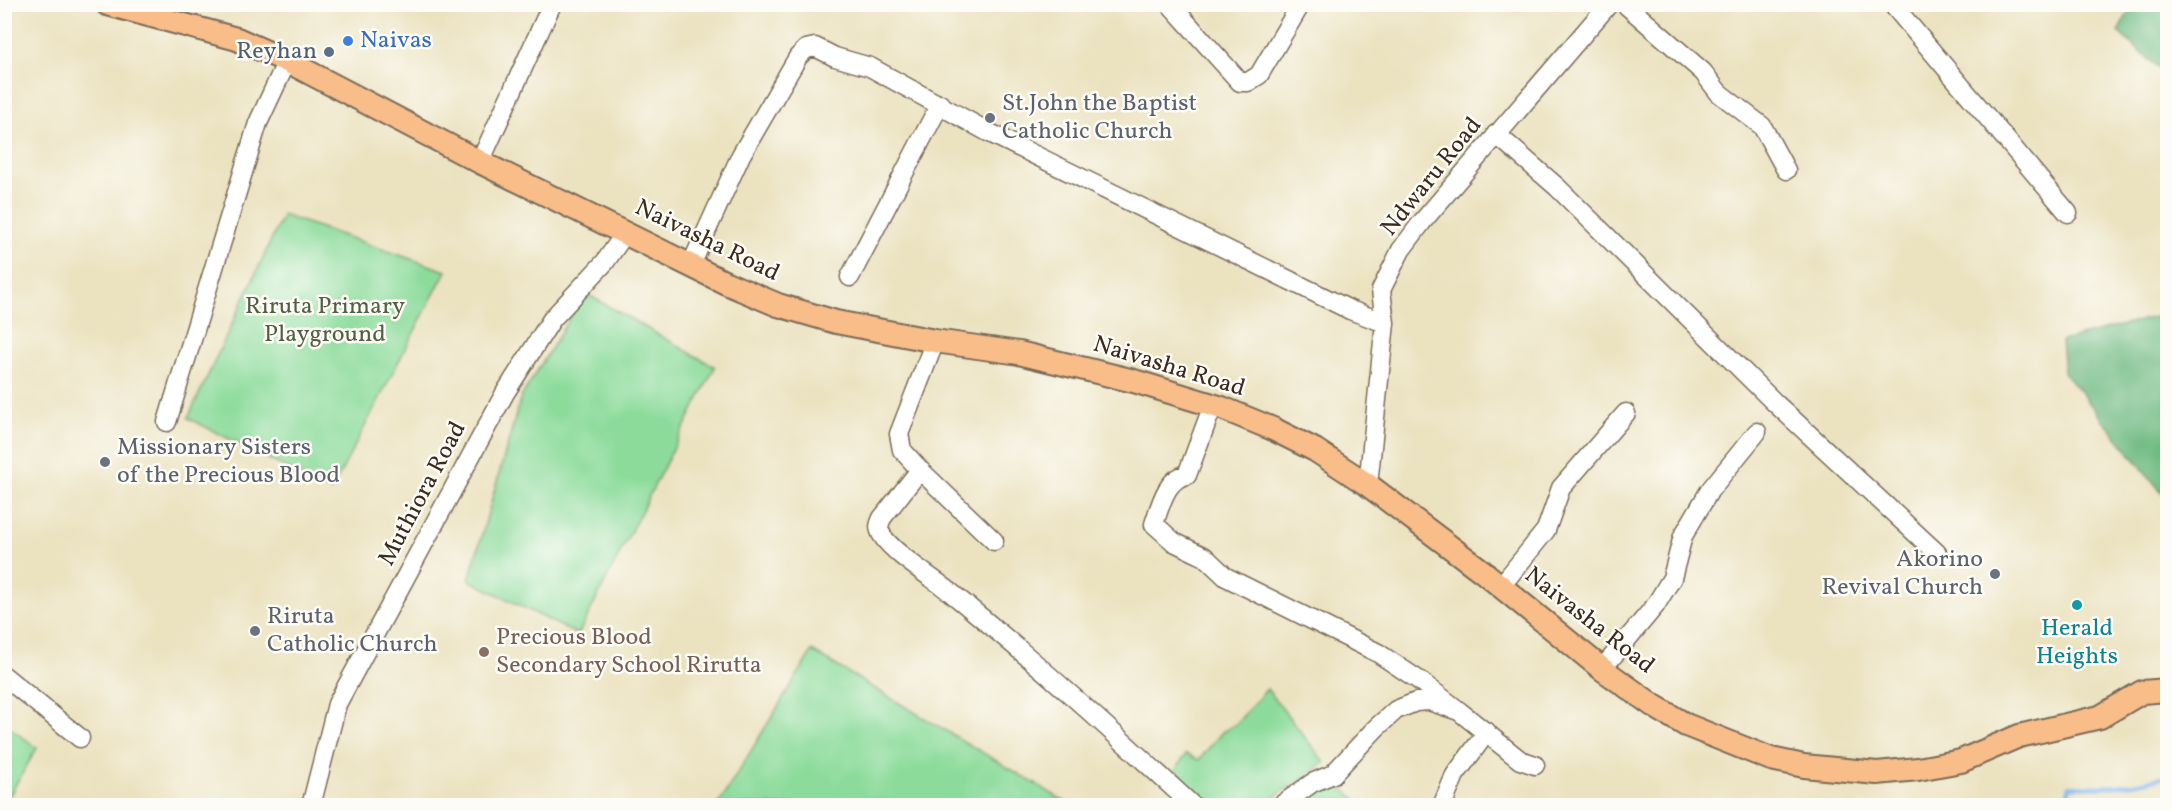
<svg xmlns="http://www.w3.org/2000/svg" width="2172" height="810" viewBox="0 0 2172 810" font-family="Vollkorn,serif">
  <style>
    .green { fill: #8cdb9b; stroke: #64825c; stroke-width: 1.5 }
    .forest { fill: #71bb83; stroke: #567250; stroke-width: 1.5 }
    .lines { fill: none; stroke-linecap: round; stroke-linejoin: round }
    .stream { stroke: #7fb3ec; stroke-width: 4.5 }
    .minor-casing { stroke: #796a57; stroke-width: 21 }
    .major-casing { stroke: #796a57; stroke-width: 26 }
    .minor { stroke: #fff; stroke-width: 18 }
    .major { stroke: #f8bd89; stroke-width: 22 }
    .shop-dot { fill: #3f7fe0; stroke: #fdfcf7; stroke-width: 2 }
    .service-dot { fill: #5c6f8a; stroke: #fdfcf7; stroke-width: 2 }
    .worship-dot { fill: #6b7280; stroke: #fdfcf7; stroke-width: 2 }
    .culture-dot { fill: #0f9aa8; stroke: #fdfcf7; stroke-width: 2 }
    .education-dot { fill: #8d6e63; stroke: #fdfcf7; stroke-width: 2 }
    .labels { text-anchor: middle; dominant-baseline: central; stroke-width: 5; stroke-linejoin: round; paint-order: stroke }
    .shop-label { font-size: 24px; fill: #366cbe; stroke: #fdfcf7; text-anchor: start }
    .service-label { font-size: 24px; fill: #4e5e75; stroke: #fdfcf7; text-anchor: end }
    .worship-label { font-size: 24px; fill: #5b616d; stroke: #fdfcf7; text-anchor: start }
    .street-label { font-size: 24px; fill: #3b2a1e; stroke: #fdfcf7 }
    .park-label { font-size: 24px; fill: #535f44; stroke: #fdfcf7 }
    .culture-label { font-size: 24px; fill: #0d838f; stroke: #fdfcf7 }
    .education-label { font-size: 24px; fill: #785e54; stroke: #fdfcf7; text-anchor: start }
  </style>
  <rect width="100%" height="100%" fill="#fdfcf7"/>
  <filter id="ink" filterUnits="userSpaceOnUse"><feTurbulence type="fractalNoise" baseFrequency=".0167" numOctaves="2"/><feDisplacementMap in="SourceGraphic" scale="12" xChannelSelector="R" yChannelSelector="G"/><feConvolveMatrix kernelMatrix="1 2 1 2 8 2 1 2 1" color-interpolation-filters="sRGB"/></filter>
  <filter id="wash" filterUnits="userSpaceOnUse"><feTurbulence type="fractalNoise" baseFrequency=".008" numOctaves="4" result="noise"/><feDisplacementMap in="SourceGraphic" scale="24" xChannelSelector="R" yChannelSelector="G"/><feGaussianBlur stdDeviation="1.35" result="paint"/><feColorMatrix in="noise" values="0 0 0 0 0 0 0 0 0 0 0 0 0 0 0 0 0 1.4 0 .05"/><feComposite in="paint" operator="in"/></filter>
  <g filter="url(#wash)">
    <rect width="100%" height="100%" fill="#ebe2c0"/>
    <path class="green" d="M 283,215 L 446,271 L 331,491 L 188,418 Z
      M 585,293 L 715,367 L 578,635 L 469,580 L 521,397 Z
      M 812,651 L 845,671 L 1071,805 L 718,805 Z
      M 1267,689 L 1325,763 L 1262,805 L 1204,805 L 1172,775 L 1186,754 L 1199,760 L 1222,732 L 1236,724 Z
      M 5,724 L 37,748 L 5,803 Z
      M 1335,782 L 1363,805 L 1284,806 Z"/>
    <path class="forest" d="M 2132,5 L 2167,5 L 2167,75 L 2118,32 Z
      M 2162,315 L 2168,325 L 2167,499 L 2064,372 L 2061,341 Z"/>
    <g class="lines">
      <path class="stream" d="M 2064,806 L 2070,786 C 2104,788 2135,787 2168,775"/>
    </g>
  </g>
  <g filter="url(#ink)">
    <g class="lines">
      <defs>
        <path id="minor" d="M 1170,4 L 1240,82 L 1248,82 L 1259,75 L 1301,4
          M 1625,4 L 1703,72 L 1719,93 L 1762,126 L 1786,170
          M 1892,4 L 2068,213
          M 1496,134 L 1557,187 L 1774,402 L 1937,553
          M 480,162 L 552,4
          M 691,265 L 741,155 L 798,57 L 806,49 L 815,47 L 835,57 L 870,67 L 990,133 L 1350,310 L 1385,323
          M 850,277 L 940,104
          M 935,341 L 899,434 L 902,450 L 920,470 L 882,518 C 880,523 878,526 880,531 C 886,549 933,578 949,591 C 1033,659 1113,732 1193,806
          M 1213,405 L 1187,475 C 1166,478 1160,507 1154,524 L 1174,542 L 1205,557 L 1226,577 L 1378,653 L 1420,681 L 1459,711
          M 167,422 L 258,123 L 287,61
          M 920,470 L 994,541
          M 1368,485 L 1385,323 L 1381,290 L 1401,250 L 1422,222 L 1609,4
          M 1501,586 L 1546,530 L 1561,488 L 1626,413
          M 1602,669 L 1655,606 L 1672,578 L 1683,536 L 1710,490 L 1757,432
          M 4,676 L 80,738
          M 311,806 L 337,704 L 505,393 L 552,319 L 605,262 L 626,232
          M 1280,806 L 1312,783 L 1333,774 L 1376,728 L 1396,710 L 1416,702 L 1429,701 L 1459,711 L 1520,760 L 1535,765
          M 1442,806 L 1455,775 L 1487,732"/>
        <path id="major" d="M 107,4 L 237,39 L 287,61 L 480,162 L 726,283 L 778,305 L 836,322 L 935,341 L 1019,353 L 1134,381 L 1222,408 L 1273,429 L 1315,450 L 1368,485 L 1482,571 L 1602,669 L 1654,706 L 1686,725 L 1771,759 L 1804,766 L 1877,773 L 1918,769 L 1961,761 L 2019,736 L 2100,717 L 2142,692 L 2168,690"/>
      </defs>
      <use href="#minor" class="minor-casing"/>
      <use href="#major" class="major-casing"/>
      <use href="#minor" class="minor"/>
      <use href="#major" class="major"/>
    </g>
  </g>
  <circle class="shop-dot" cx="348" cy="41" r="6"/>
  <circle class="service-dot" cx="329" cy="52" r="6"/>
  <g class="worship-dot">
    <circle cx="990" cy="118" r="6"/>
    <circle cx="105" cy="462" r="6"/>
    <circle cx="1995" cy="574" r="6"/>
    <circle cx="255" cy="631" r="6"/>
  </g>
  <circle class="culture-dot" cx="2077" cy="605" r="6"/>
  <circle class="education-dot" cx="484" cy="652" r="6"/>
  <g class="labels">
    <g class="shop-label">
      <text x="360" y="41">Naivas</text>
    </g>
    <g class="service-label">
      <text x="317" y="52">Reyhan</text>
    </g>
    <g class="worship-label">
      <text x="1002" y="104">St.John the Baptist<tspan x="1002" dy="28">Catholic Church</tspan></text>
      <text x="117" y="448">Missionary Sisters<tspan x="117" dy="28">of the Precious Blood</tspan></text>
      <text x="1983" y="560" text-anchor="end">Akorino<tspan x="1983" dy="28">Revival Church</tspan></text>
      <text x="267" y="617">Riruta<tspan x="267" dy="28">Catholic Church</tspan></text>
    </g>
    <g class="street-label">
      <text transform="translate(1432 177) rotate(-51)">Ndwaru Road</text>
      <text transform="translate(707 241) rotate(26)">Naivasha Road</text>
      <text transform="translate(1169 367) rotate(17)">Naivasha Road</text>
      <text transform="translate(423 494) rotate(-62)">Muthiora Road</text>
      <text transform="translate(1589 621) rotate(38)">Naivasha Road</text>
    </g>
    <g class="park-label">
      <text x="325" y="307">Riruta Primary<tspan x="325" dy="28">Playground</tspan></text>
    </g>
    <g class="culture-label">
      <text x="2077" y="629">Herald<tspan x="2077" dy="28">Heights</tspan></text>
    </g>
    <g class="education-label">
      <text x="496" y="638">Precious Blood<tspan x="496" dy="28">Secondary School Rirutta</tspan></text>
    </g>
  </g>
  <rect width="2172" height="810" fill="none" stroke="#fdfcf7" stroke-width="24"/>
</svg>
